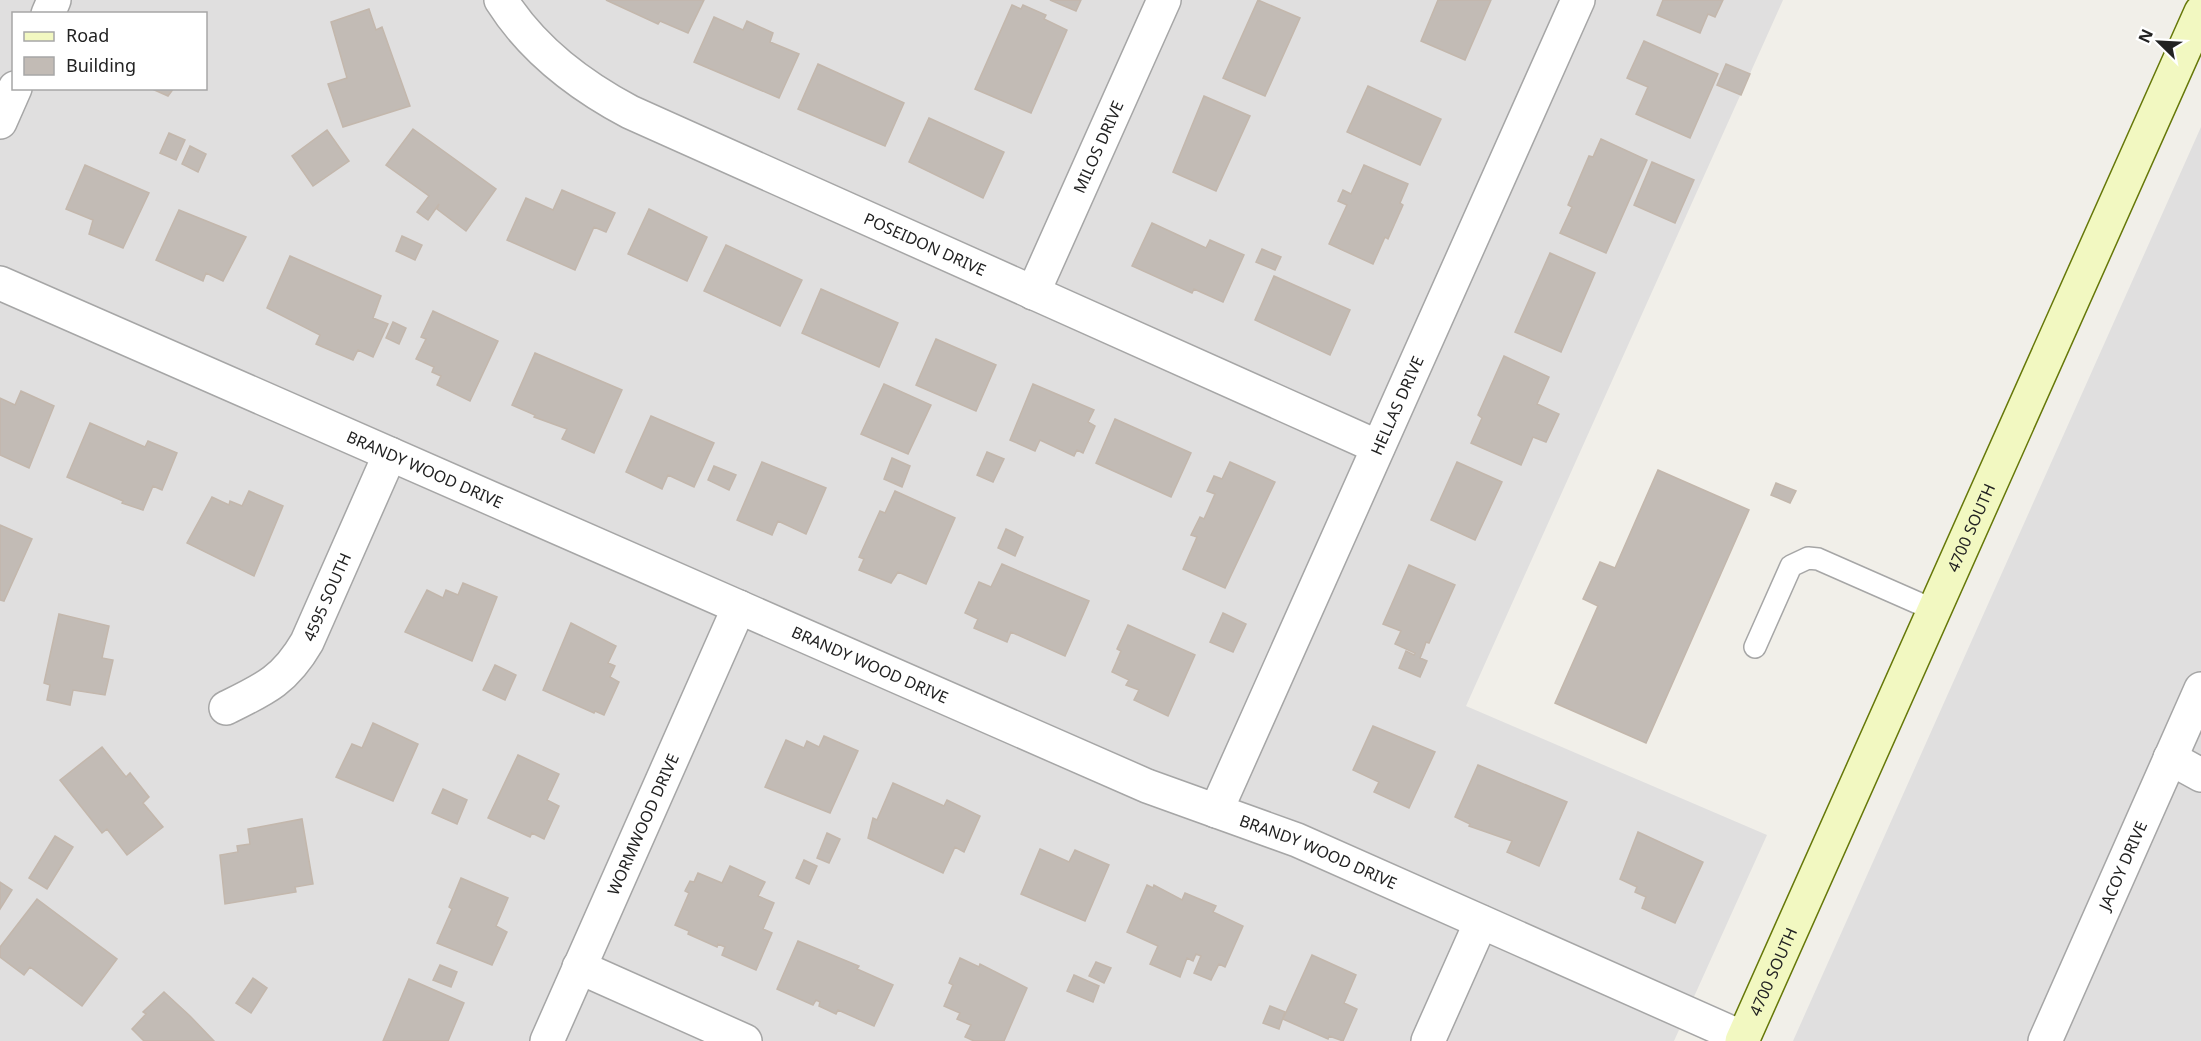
<svg xmlns="http://www.w3.org/2000/svg" width="2201" height="1041" viewBox="0 0 2201 1041" font-family="'Noto Sans',sans-serif">
  <style>
    .residential { fill: #e0dfdf; fill-rule: evenodd }
    .building { fill: #c2bbb5; stroke: #c3b7ac; stroke-width: 1.5 }
    .lines { fill: none; stroke-linecap: round; stroke-linejoin: round }
    .lane-casing { stroke: #a6a6a6; stroke-width: 24 }
    .street-casing { stroke: #a6a6a6; stroke-width: 36 }
    .secondary-casing { stroke: #667809; stroke-width: 36 }
    .lane { stroke: #fff; stroke-width: 21 }
    .street { stroke: #fff; stroke-width: 33 }
    .secondary { stroke: #f2f8c1; stroke-width: 33 }
    .labels { text-anchor: middle; dominant-baseline: central; stroke-width: 4.5; stroke-linejoin: round; paint-order: stroke }
    .street-label { font-size: 16px; fill: #222; stroke: #fff }
  </style>
  <rect width="100%" height="100%" fill="#f1efe9"/>
  <path class="residential" d="M 0,0 L 1783,0 L 1466,706 L 1767,835 L 1674,1041 L 0,1041 ZM 14,14 L 206,14 L 206,88 L 14,88 Z
    M 2201,127 L 2201,1041 L 1793,1041 Z"/>
  <path class="building" d="M 606,0 L 704,0 L 688,33 L 660,21 L 658,24 Z
    M 1050,0 L 1081,0 L 1076,11 Z
    M 1258,0 L 1300,18 L 1265,96 L 1223,78 Z
    M 1438,0 L 1491,0 L 1465,60 L 1421,41 Z
    M 1663,0 L 1723,0 L 1715,17 L 1708,14 L 1700,33 L 1657,15 Z
    M 1012,5 L 1021,9 L 1023,5 L 1046,15 L 1044,19 L 1067,30 L 1031,113 L 975,89 Z
    M 369,9 L 376,30 L 382,27 L 410,106 L 343,127 L 328,84 L 347,78 L 331,22 Z
    M 714,17 L 743,30 L 747,21 L 773,33 L 770,42 L 799,54 L 779,98 L 694,62 Z
    M 1644,41 L 1718,74 L 1690,138 L 1636,114 L 1648,87 L 1627,78 Z
    M 818,64 L 904,103 L 885,146 L 798,109 Z
    M 1726,64 L 1750,74 L 1741,95 L 1717,85 Z
    M 1368,86 L 1441,119 L 1420,165 L 1347,132 Z
    M 150,88 L 174,88 L 168,96 Z
    M 1204,96 L 1250,116 L 1216,191 L 1173,172 Z
    M 929,118 L 1004,152 L 983,198 L 909,162 Z
    M 413,129 L 496,189 L 466,231 L 437,209 L 439,204 L 428,220 L 417,212 L 429,196 L 386,165 Z
    M 327,130 L 349,161 L 313,186 L 292,156 Z
    M 169,133 L 185,140 L 176,160 L 160,153 Z
    M 1601,139 L 1647,160 L 1606,253 L 1560,233 L 1572,207 L 1568,205 L 1589,156 L 1593,157 Z
    M 190,146 L 206,154 L 198,172 L 182,164 Z
    M 1652,162 L 1694,180 L 1675,223 L 1634,205 Z
    M 85,165 L 149,193 L 123,248 L 89,234 L 93,220 L 66,209 Z
    M 1364,165 L 1408,184 L 1400,203 L 1403,205 L 1388,239 L 1385,237 L 1373,264 L 1329,244 L 1347,205 L 1338,201 L 1343,190 L 1351,194 Z
    M 562,190 L 615,213 L 606,232 L 594,227 L 575,270 L 507,240 L 526,198 L 553,210 Z
    M 649,209 L 707,237 L 687,281 L 628,254 Z
    M 179,210 L 246,237 L 223,281 L 206,273 L 203,281 L 156,260 Z
    M 1152,223 L 1206,248 L 1210,240 L 1244,255 L 1223,302 L 1194,289 L 1192,293 L 1132,266 Z
    M 402,236 L 422,245 L 415,260 L 396,251 Z
    M 726,245 L 802,280 L 780,326 L 704,291 Z
    M 1262,249 L 1281,257 L 1275,270 L 1256,262 Z
    M 1550,253 L 1595,273 L 1561,352 L 1515,332 Z
    M 290,256 L 381,296 L 373,318 L 388,324 L 373,357 L 358,350 L 353,360 L 316,344 L 320,335 L 267,308 Z
    M 1274,276 L 1350,310 L 1330,355 L 1255,320 Z
    M 821,289 L 898,323 L 879,367 L 802,333 Z
    M 433,311 L 498,341 L 470,401 L 437,385 L 441,376 L 432,372 L 434,367 L 416,359 L 426,339 L 421,337 Z
    M 393,322 L 406,328 L 399,344 L 386,338 Z
    M 936,339 L 996,365 L 976,411 L 916,385 Z
    M 535,353 L 622,390 L 594,453 L 562,439 L 567,429 L 534,417 L 535,415 L 512,405 Z
    M 1504,356 L 1549,377 L 1537,404 L 1559,414 L 1546,442 L 1533,437 L 1521,465 L 1471,443 L 1482,418 L 1478,415 Z
    M 884,384 L 931,405 L 908,454 L 861,434 Z
    M 1033,384 L 1094,410 L 1088,422 L 1095,426 L 1083,453 L 1077,450 L 1074,456 L 1040,440 L 1035,451 L 1010,440 Z
    M 21,391 L 54,406 L 29,468 L 0,455 L 0,398 L 15,405 Z
    M 651,416 L 714,443 L 694,487 L 668,475 L 662,489 L 626,472 Z
    M 1115,419 L 1191,453 L 1171,497 L 1096,463 Z
    M 90,423 L 145,447 L 148,441 L 177,453 L 162,490 L 153,486 L 143,510 L 122,503 L 123,501 L 67,477 Z
    M 987,452 L 1004,459 L 993,482 L 977,475 Z
    M 892,458 L 910,466 L 902,487 L 884,479 Z
    M 762,462 L 826,488 L 806,534 L 778,521 L 772,535 L 737,520 Z
    M 1230,462 L 1275,482 L 1225,588 L 1183,569 L 1197,537 L 1191,535 L 1200,517 L 1204,519 L 1215,494 L 1207,491 L 1214,476 L 1222,479 Z
    M 1457,462 L 1502,482 L 1475,540 L 1431,520 Z
    M 714,466 L 736,475 L 729,490 L 708,480 Z
    M 1658,470 L 1749,510 L 1646,743 L 1555,703 L 1598,606 L 1583,599 L 1600,562 L 1615,568 Z
    M 1776,483 L 1796,491 L 1790,503 L 1771,495 Z
    M 249,491 L 283,506 L 254,576 L 187,543 L 212,497 L 229,505 L 230,501 L 242,506 Z
    M 895,491 L 955,518 L 926,584 L 898,572 L 891,583 L 859,570 L 864,559 L 859,557 L 880,511 L 885,513 Z
    M 0,525 L 32,539 L 4,601 L 0,600 Z
    M 1006,529 L 1023,537 L 1015,556 L 998,548 Z
    M 1002,564 L 1089,601 L 1065,656 L 1011,632 L 1007,642 L 974,628 L 978,619 L 965,613 L 979,582 L 991,587 Z
    M 1409,565 L 1455,585 L 1429,643 L 1426,642 L 1424,648 L 1420,658 L 1427,661 L 1420,677 L 1399,668 L 1406,651 L 1414,655 L 1415,653 L 1395,644 L 1401,631 L 1383,624 Z
    M 463,583 L 497,597 L 472,661 L 405,632 L 427,590 L 443,598 L 446,590 L 458,595 Z
    M 1223,613 L 1246,624 L 1233,652 L 1210,642 Z
    M 59,614 L 109,626 L 102,658 L 113,660 L 105,695 L 73,690 L 70,705 L 47,700 L 50,685 L 44,683 Z
    M 571,623 L 616,646 L 608,663 L 615,666 L 610,677 L 619,682 L 604,715 L 595,711 L 594,713 L 543,690 Z
    M 1128,625 L 1195,655 L 1168,716 L 1134,700 L 1139,690 L 1126,685 L 1129,680 L 1112,672 L 1121,651 L 1117,649 Z
    M 495,665 L 516,675 L 505,700 L 483,690 Z
    M 373,723 L 418,744 L 393,801 L 336,777 L 352,744 L 362,748 Z
    M 1373,726 L 1435,752 L 1409,808 L 1374,792 L 1379,782 L 1353,770 Z
    M 824,736 L 858,751 L 830,813 L 765,787 L 786,740 L 804,748 L 807,741 L 819,747 Z
    M 102,747 L 126,777 L 130,773 L 149,797 L 143,803 L 163,827 L 127,855 L 107,829 L 102,833 L 60,780 Z
    M 518,755 L 559,774 L 547,800 L 559,806 L 544,839 L 532,833 L 530,837 L 488,818 Z
    M 1478,765 L 1567,802 L 1539,866 L 1507,852 L 1512,841 L 1469,826 L 1470,824 L 1455,817 Z
    M 893,783 L 944,806 L 947,800 L 980,816 L 964,852 L 955,847 L 943,873 L 868,838 L 873,818 L 877,820 Z
    M 443,789 L 467,800 L 457,824 L 432,813 Z
    M 302,819 L 313,884 L 295,887 L 296,892 L 225,904 L 220,855 L 238,852 L 237,846 L 250,844 L 248,829 Z
    M 1638,832 L 1703,862 L 1675,923 L 1642,908 L 1646,897 L 1635,892 L 1637,887 L 1620,879 Z
    M 827,833 L 840,839 L 829,863 L 817,858 Z
    M 55,836 L 73,847 L 47,889 L 29,878 Z
    M 1040,849 L 1069,862 L 1075,850 L 1109,865 L 1085,921 L 1021,894 Z
    M 804,860 L 817,866 L 809,884 L 796,878 Z
    M 730,866 L 765,882 L 758,896 L 774,903 L 763,929 L 772,933 L 756,970 L 722,955 L 725,947 L 718,944 L 717,947 L 688,934 L 689,931 L 675,925 L 689,893 L 685,891 L 690,881 L 694,882 L 698,873 L 722,883 Z
    M 461,878 L 508,898 L 496,926 L 507,932 L 492,965 L 437,943 L 452,909 L 449,907 Z
    M 0,882 L 12,890 L 0,909 Z
    M 1147,885 L 1153,888 L 1154,885 L 1182,900 L 1185,893 L 1216,906 L 1213,912 L 1243,926 L 1225,967 L 1219,964 L 1211,980 L 1194,973 L 1201,956 L 1196,954 L 1193,961 L 1187,958 L 1180,977 L 1150,964 L 1158,946 L 1127,932 Z
    M 37,899 L 117,959 L 82,1006 L 30,967 L 24,975 L 0,957 L 0,947 Z
    M 798,941 L 859,966 L 857,969 L 893,985 L 874,1026 L 838,1010 L 836,1014 L 819,1006 L 820,1002 L 816,1000 L 813,1005 L 777,989 Z
    M 1312,955 L 1356,975 L 1344,1003 L 1357,1009 L 1343,1041 L 1329,1036 L 1328,1039 L 1283,1019 Z
    M 960,958 L 979,967 L 980,964 L 1027,988 L 1004,1041 L 974,1041 L 965,1037 L 971,1025 L 957,1019 L 960,1013 L 944,1006 L 953,985 L 949,983 Z
    M 1096,962 L 1111,968 L 1104,983 L 1089,976 Z
    M 440,965 L 457,972 L 451,987 L 433,980 Z
    M 1074,975 L 1099,986 L 1093,1002 L 1067,991 Z
    M 253,978 L 267,988 L 251,1013 L 236,1003 Z
    M 409,979 L 464,1003 L 448,1041 L 383,1041 Z
    M 164,992 L 190,1016 L 214,1041 L 144,1041 L 132,1029 L 146,1014 L 143,1012 Z
    M 1270,1006 L 1285,1012 L 1279,1029 L 1263,1023 Z"/>
  <g class="lines">
    <defs>
      <path id="lane" d="M 1755,647 L 1791,566 L 1808,558 L 1818,559 L 1934,610"/>
      <g id="street">
        <path id="s1" d="M 501,0 C 532,49 579,85 630,112 L 1378,447"/>
        <path d="M 48,14 L 54,0"/>
        <path d="M 0,122 L 15,88"/>
        <path id="s2" d="M 0,283 L 1147,786 L 1297,840 L 1743,1038"/>
        <path id="s3" d="M 1033,293 L 1164,0"/>
        <path id="s4" d="M 226,708 C 265,689 285,680 307,642 L 390,454"/>
        <path d="M 2170,758 L 2201,775"/>
        <path id="s5" d="M 1216,811 L 1578,0"/>
        <path d="M 579,967 L 745,1041"/>
        <path id="s6" d="M 547,1041 L 739,607"/>
        <path d="M 1428,1041 L 1481,922"/>
        <path id="s7" d="M 2045,1041 L 2201,689"/>
      </g>
      <g id="secondary">
        <path id="s8" d="M 1742,1041 L 2201,12"/>
      </g>
    </defs>
    <use href="#lane" class="lane-casing"/>
    <use href="#street" class="street-casing"/>
    <use href="#secondary" class="secondary-casing"/>
    <use href="#lane" class="lane"/>
    <use href="#street" class="street"/>
    <use href="#secondary" class="secondary"/>
  </g>
  <g class="labels">
    <g class="street-label">
      <text stroke="none"><textPath href="#s3" startOffset="160">MILOS DRIVE</textPath></text>
      <text stroke="none"><textPath href="#s1" startOffset="496">POSEIDON DRIVE</textPath></text>
      <text stroke="none"><textPath href="#s5" startOffset="444">HELLAS DRIVE</textPath></text>
      <text stroke="none"><textPath href="#s2" startOffset="464">BRANDY WOOD DRIVE</textPath></text>
      <text stroke="none"><textPath href="#s8" startOffset="562">4700 SOUTH</textPath></text>
      <text stroke="none"><textPath href="#s4" startOffset="156">4595 SOUTH</textPath></text>
      <text stroke="none"><textPath href="#s2" startOffset="950">BRANDY WOOD DRIVE</textPath></text>
      <text stroke="none"><textPath href="#s6" startOffset="237">WORMWOOD DRIVE</textPath></text>
      <text stroke="none"><textPath href="#s2" startOffset="1436">BRANDY WOOD DRIVE</textPath></text>
      <text stroke="none"><textPath href="#s7" startOffset="192">JACOY DRIVE</textPath></text>
      <text stroke="none"><textPath href="#s8" startOffset="76">4700 SOUTH</textPath></text>
    </g>
  </g>
  <rect x="12" y="12" width="195" height="78" fill="#ffffff" stroke="#a7a7a7" stroke-width="1.5"/>
  <rect x="24" y="32" width="30" height="9" fill="#f2f8c1" stroke="#a7a7a7" stroke-width="1.5"/>
  <text x="66" y="42" font-size="18" fill="#222222">Road</text>
  <rect x="24" y="57" width="30" height="18" fill="#c2bbb5" stroke="#a7a7a7" stroke-width="1.5"/>
  <text x="66" y="72" font-size="18" fill="#222222">Building</text>
  <g transform="translate(2159 42) rotate(294)" stroke="#ffffff" stroke-width="4.5" paint-order="stroke">
  <path d="M0-4.5L10 22L0 15L-10 22Z" fill="#222222"/>
  <text y="-9" font-size="16" font-weight="bold" text-anchor="middle" fill="#222222">N</text>
  </g>
</svg>
